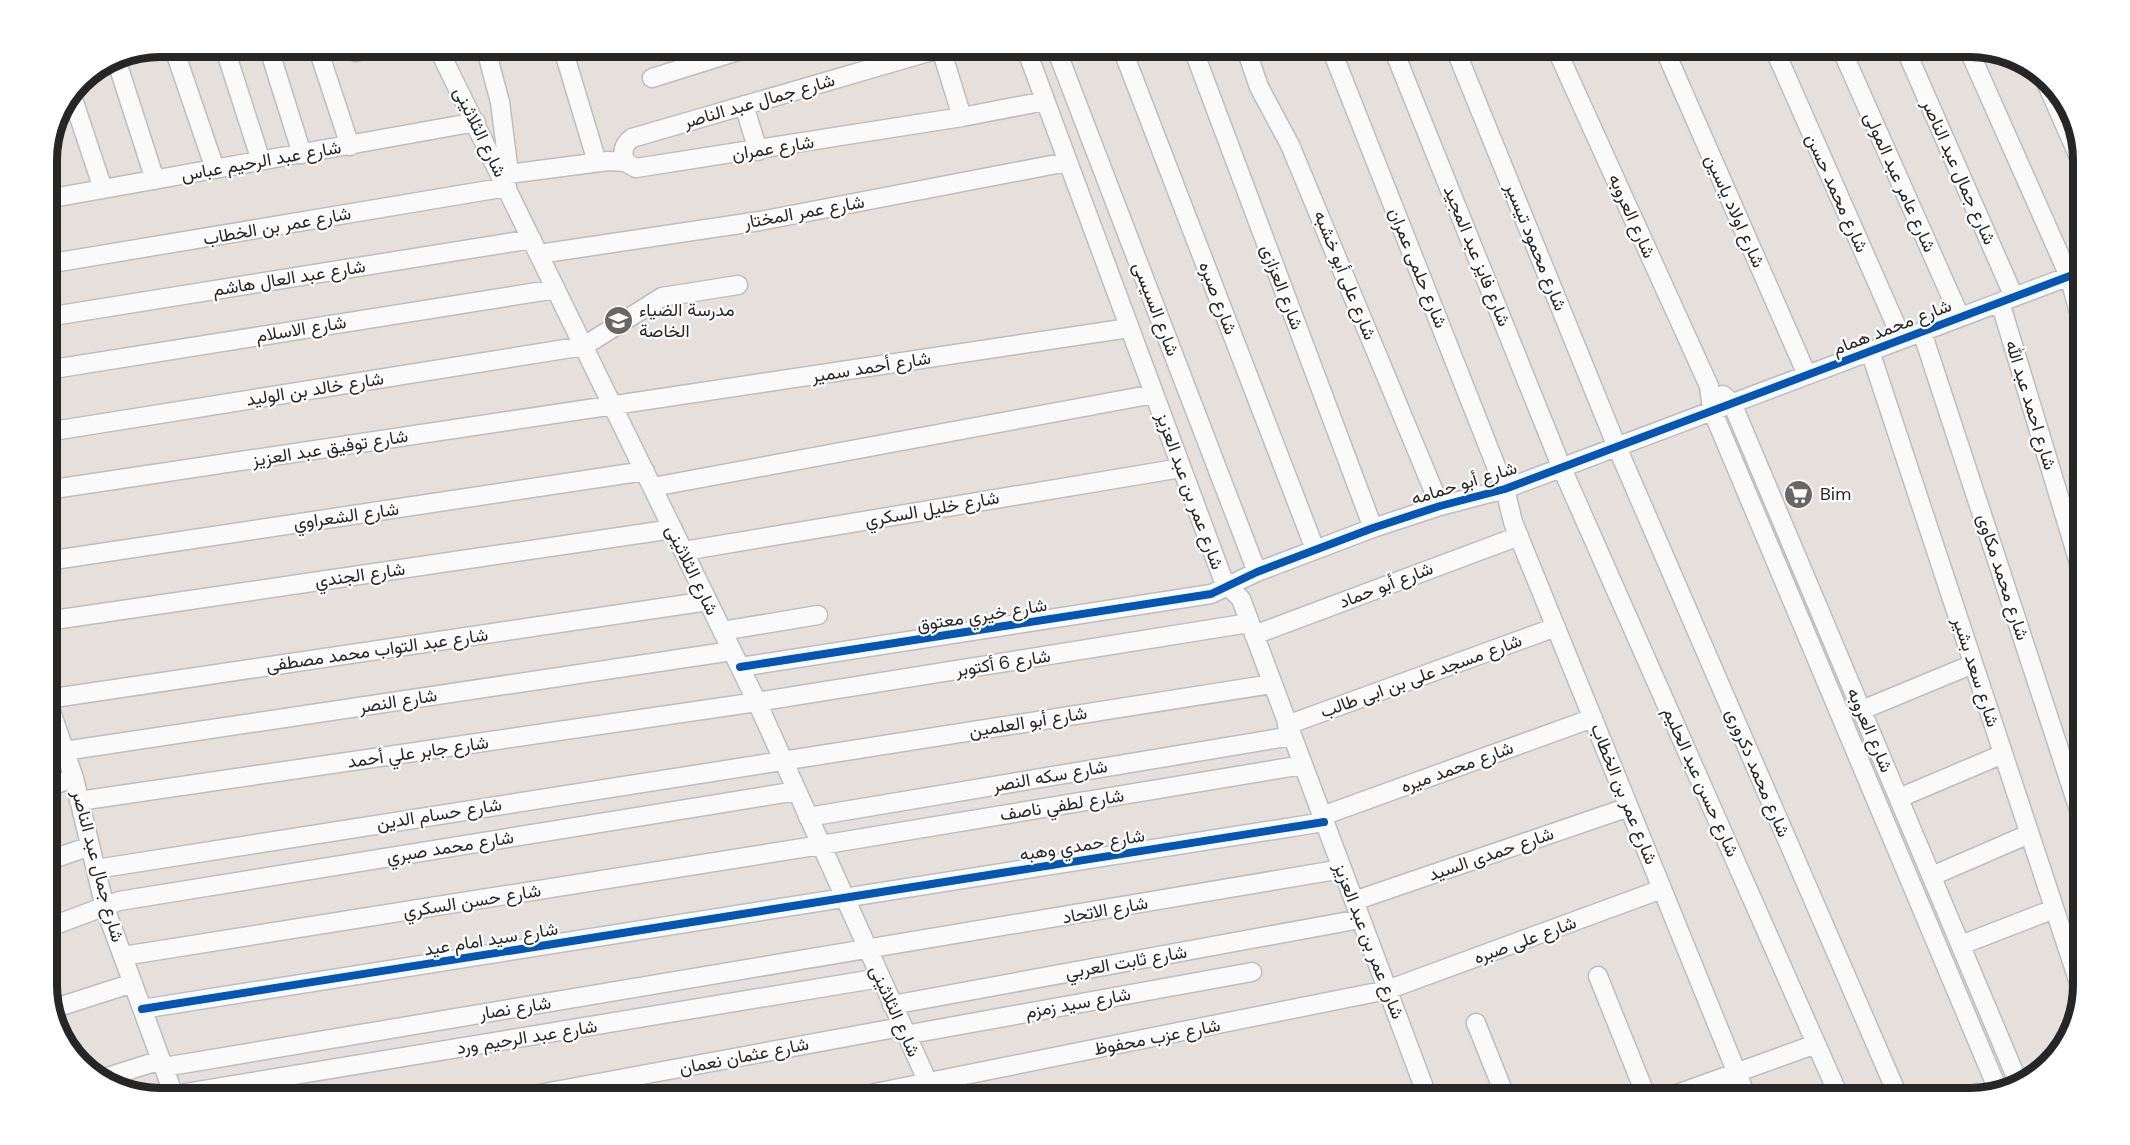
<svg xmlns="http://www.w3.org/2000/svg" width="2130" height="1145" viewBox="0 0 2130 1145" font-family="'DM Sans',Vazirmatn,sans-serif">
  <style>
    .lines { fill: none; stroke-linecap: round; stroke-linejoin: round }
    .minor-casing { stroke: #bebdbe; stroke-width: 21 }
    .minor { stroke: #fbfafa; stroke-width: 18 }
    .cycleway-casing { stroke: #fff; stroke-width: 11 }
    .cycleway { stroke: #0057b8; stroke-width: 8 }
    .labels { text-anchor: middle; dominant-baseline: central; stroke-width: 4.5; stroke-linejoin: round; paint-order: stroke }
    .street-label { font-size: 18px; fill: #262626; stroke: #fff }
    .poi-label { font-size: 18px; fill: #262626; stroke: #fff; text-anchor: start }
    .rim { fill: none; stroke: #262626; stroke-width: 8 }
  </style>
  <rect width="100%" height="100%" fill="#e5e0dc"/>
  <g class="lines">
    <defs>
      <path id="minor" d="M 173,46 L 215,169
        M 224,46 L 261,161
        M 268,46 L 302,154
        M 317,46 L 350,146
        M 437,46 L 757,702 L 935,1098
        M 485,46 L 500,102 L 509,173
        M 562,46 L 597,162
        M 1025,46 L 1224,582 L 1241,599 L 1428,1098
        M 1055,46 L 1257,572
        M 1121,46 L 1315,549
        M 1192,46 L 1373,528
        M 1245,46 L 1259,87 L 1290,145 L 1440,506
        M 1330,46 L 1505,489 L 1513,522 L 1747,1098
        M 1392,46 L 1561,466 L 1840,1098
        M 1454,46 L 1617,447 L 1899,1098
        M 1555,46 L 1709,386 L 1712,410 L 1998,1090
        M 1663,46 L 1807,375
        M 1773,46 L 1902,339
        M 1840,46 L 1960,317
        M 1904,46 L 2014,297
        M 1967,46 L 2069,276 L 2083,326
        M 941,49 L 962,117
        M 356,52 L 371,46
        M 115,56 L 155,180
        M 652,78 L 754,46
        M 2045,80 L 2083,166
        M 72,96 L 103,189
        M 744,105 L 758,151
        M 625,162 C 622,151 623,145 632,138 L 949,46
        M 501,175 L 608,161 L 625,162 L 636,168 L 962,117 L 1045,101
        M 47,199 L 476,122
        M 539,254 L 760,221 L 1067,162
        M 47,264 L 507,187
        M 2000,302 L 2083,576
        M 47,317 L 532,239
        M 1922,332 L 2083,822
        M 1870,351 L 2082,992
        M 47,370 L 556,289
        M 1723,395 L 1732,403 L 2019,1084
        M 47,432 L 584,346 L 662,297 L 738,285
        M 653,487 L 1154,394
        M 47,490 L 1129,328
        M 684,551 L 1181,468
        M 47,561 L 645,471
        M 47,621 L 673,529
        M 722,631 L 818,615
        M 1254,635 L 1519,536
        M 740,667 L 1211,594 L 1257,572 L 1373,528 L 1440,506 L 1505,489 L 2083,271
        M 47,699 L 708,601
        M 47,700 L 74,778 L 105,908 L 175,1098
        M 1862,710 L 1973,664
        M 1287,725 L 1556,627
        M 64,751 L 732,651
        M 47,787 L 74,778
        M 1899,798 L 2003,754
        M 79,801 L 757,702 L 1249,623
        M 1322,816 L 1593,718
        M 808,817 L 1292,736
        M 47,861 L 90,846
        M 96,869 L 1272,684
        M 1932,876 L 2029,834
        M 1354,901 L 1629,807
        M 47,928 L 119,901 L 797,791
        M 1961,945 L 2054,909
        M 123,956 L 821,845 L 1303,765
        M 1598,976 L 1647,1098
        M 892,1005 L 1360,919
        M 52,1009 L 133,983
        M 142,1009 L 1324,822
        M 1476,1023 L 1506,1098
        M 905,1035 L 1252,972
        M 164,1067 L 1342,869
        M 101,1079 L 161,1060
        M 174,1095 L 880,978
        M 517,1098 L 901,1027
        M 850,1098 L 1387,990 L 1662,889
        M 1666,1098 L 1816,1044"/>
    </defs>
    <use href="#minor" class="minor-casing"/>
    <use href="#minor" class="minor"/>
    <defs>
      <path id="cycleway" d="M 740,667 L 1211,594 L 1257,572 L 1373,528 L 1440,506 L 1505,489 L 2083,271
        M 142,1009 L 1324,822"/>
    </defs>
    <use href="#cycleway" class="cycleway-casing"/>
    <use href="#cycleway" class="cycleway"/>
  </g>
  <defs>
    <symbol id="school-disc" viewBox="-11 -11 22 22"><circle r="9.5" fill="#696766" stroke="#fff"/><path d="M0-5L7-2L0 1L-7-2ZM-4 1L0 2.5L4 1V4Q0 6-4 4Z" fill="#fff"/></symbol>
    <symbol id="supermarket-disc" viewBox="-11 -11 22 22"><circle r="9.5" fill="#696766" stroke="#fff"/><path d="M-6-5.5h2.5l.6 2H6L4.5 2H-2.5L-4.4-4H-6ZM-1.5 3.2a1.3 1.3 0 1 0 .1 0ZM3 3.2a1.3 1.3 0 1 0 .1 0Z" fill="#fff"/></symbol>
  </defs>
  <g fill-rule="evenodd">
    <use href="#school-disc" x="602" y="304" width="33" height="33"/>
    <use href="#supermarket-disc" x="1782" y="478" width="33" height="33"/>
  </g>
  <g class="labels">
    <g class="street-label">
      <text transform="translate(759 101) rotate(-16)">شارع جمال عبد الناصر</text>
      <text transform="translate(480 132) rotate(64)">شارع الثلاثينى</text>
      <text transform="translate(773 148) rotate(-9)">شارع عمران</text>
      <text transform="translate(261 161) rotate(-10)">شارع عبد الرحيم عباس</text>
      <text transform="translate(1959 172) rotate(66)">شارع جمال عبد الناصر</text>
      <text transform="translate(1900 182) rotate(66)">شارع عامر عبد المولى</text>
      <text transform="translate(1837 193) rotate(66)">شارع محمد حسن</text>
      <text transform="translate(1735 211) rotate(66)">شارع اولاد ياسين</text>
      <text transform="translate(804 212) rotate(-10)">شارع عمر المختار</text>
      <text transform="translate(1632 216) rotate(66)">شارع العروبه</text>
      <text transform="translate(277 226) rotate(-10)">شارع عمر بن الخطاب</text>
      <text transform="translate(1536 247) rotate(68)">شارع محمود تيسير</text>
      <text transform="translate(1477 256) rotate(68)">شارع فايز عبد المجيد</text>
      <text transform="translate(1418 268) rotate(68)">شارع حلمى عمران</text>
      <text transform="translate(1345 275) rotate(68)">شارع على أبو خشبه</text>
      <text transform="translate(289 278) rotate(-9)">شارع عبد العال هاشم</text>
      <text transform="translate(1282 287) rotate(69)">شارع العزازى</text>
      <text transform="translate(1218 298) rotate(69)">شارع صبره</text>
      <text transform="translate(1156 309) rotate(69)">شارع السيسى</text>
      <text transform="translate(1892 327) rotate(-21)">شارع محمد همام</text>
      <text transform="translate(301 329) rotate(-9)">شارع الاسلام</text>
      <text transform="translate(871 367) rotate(-9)">شارع أحمد سمير</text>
      <text transform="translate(315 389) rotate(-9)">شارع خالد بن الوليد</text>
      <text transform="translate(2031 405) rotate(73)">شارع احمد عبد الله</text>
      <text transform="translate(330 448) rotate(-9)">شارع توفيق عبد العزيز</text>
      <text transform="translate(1464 483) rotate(-17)">شارع أبو حمامه</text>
      <text transform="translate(1190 491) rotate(70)">شارع عمر بن عبد العزيز</text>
      <text transform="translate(932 509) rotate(-10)">شارع خليل السكري</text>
      <text transform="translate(346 516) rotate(-8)">شارع الشعراوي</text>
      <text transform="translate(692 570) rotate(64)">شارع الثلاثينى</text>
      <text transform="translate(360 575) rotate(-8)">شارع الجندي</text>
      <text transform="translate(2003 577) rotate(72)">شارع محمد مكاوى</text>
      <text transform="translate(1386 585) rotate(-21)">شارع أبو حماد</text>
      <text transform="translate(982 615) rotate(-9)">شارع خيري معتوق</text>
      <text transform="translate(377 650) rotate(-8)">شارع عبد التواب محمد مصطفى</text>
      <text transform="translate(1003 663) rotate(-9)">شارع 6 أكتوبر</text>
      <text transform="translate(1976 672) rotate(72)">شارع سعد بشير</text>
      <text transform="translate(1421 676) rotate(-20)">شارع مسجد على بن ابى طالب</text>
      <text transform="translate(398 701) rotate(-9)">شارع النصر</text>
      <text transform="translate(1028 722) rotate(-9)">شارع أبو العلمين</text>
      <text transform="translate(1870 730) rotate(67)">شارع العروبه</text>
      <text transform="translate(418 752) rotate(-8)">شارع جابر علي أحمد</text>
      <text transform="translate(1457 767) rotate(-20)">شارع محمد ميره</text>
      <text transform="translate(1758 773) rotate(67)">شارع محمد دكرورى</text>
      <text transform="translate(1050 776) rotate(-10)">شارع سكه النصر</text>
      <text transform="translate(1701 782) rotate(66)">شارع حسن عبد الحليم</text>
      <text transform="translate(1624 794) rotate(68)">شارع عمر بن الخطاب</text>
      <text transform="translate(1062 805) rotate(-9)">شارع لطفي ناصف</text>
      <text transform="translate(439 814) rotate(-9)">شارع حسام الدين</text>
      <text transform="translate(1082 845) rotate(-9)">شارع حمدي وهبه</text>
      <text transform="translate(450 847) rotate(-9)">شارع محمد صبري</text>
      <text transform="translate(1491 854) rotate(-19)">شارع حمدى السيد</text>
      <text transform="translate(98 866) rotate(75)">شارع جمال عبد الناصر</text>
      <text transform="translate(472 901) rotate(-9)">شارع حسن السكري</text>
      <text transform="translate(1105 910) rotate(-10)">شارع الاتحاد</text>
      <text transform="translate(491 939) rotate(-9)">شارع سيد امام عيد</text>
      <text transform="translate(1525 940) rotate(-20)">شارع على صبره</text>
      <text transform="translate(1369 941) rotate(69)">شارع عمر بن عبد العزيز</text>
      <text transform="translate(1126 962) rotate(-10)">شارع ثابت العربي</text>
      <text transform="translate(1078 1003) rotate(-10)">شارع سيد زمزم</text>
      <text transform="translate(515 1008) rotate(-9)">شارع نصار</text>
      <text transform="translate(895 1011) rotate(66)">شارع الثلاثينى</text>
      <text transform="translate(527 1037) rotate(-9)">شارع عبد الرحيم ورد</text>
      <text transform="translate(1157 1037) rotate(-11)">شارع عزب محفوظ</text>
      <text transform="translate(744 1056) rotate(-11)">شارع عثمان نعمان</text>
    </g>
    <g class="poi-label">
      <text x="639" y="310">مدرسة الضياء<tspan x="639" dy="21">الخاصة</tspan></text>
      <text x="1820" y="494">Bim</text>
    </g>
  </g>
  <path d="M0 0H2130V1145H0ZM160 57H1970A103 103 0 0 1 2073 160V985A103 103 0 0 1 1970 1088H160A103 103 0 0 1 57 985V160A103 103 0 0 1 160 57Z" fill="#fff" fill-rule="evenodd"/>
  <path class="rim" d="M160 57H1970A103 103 0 0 1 2073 160V985A103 103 0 0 1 1970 1088H160A103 103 0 0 1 57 985V160A103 103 0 0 1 160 57Z"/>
</svg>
